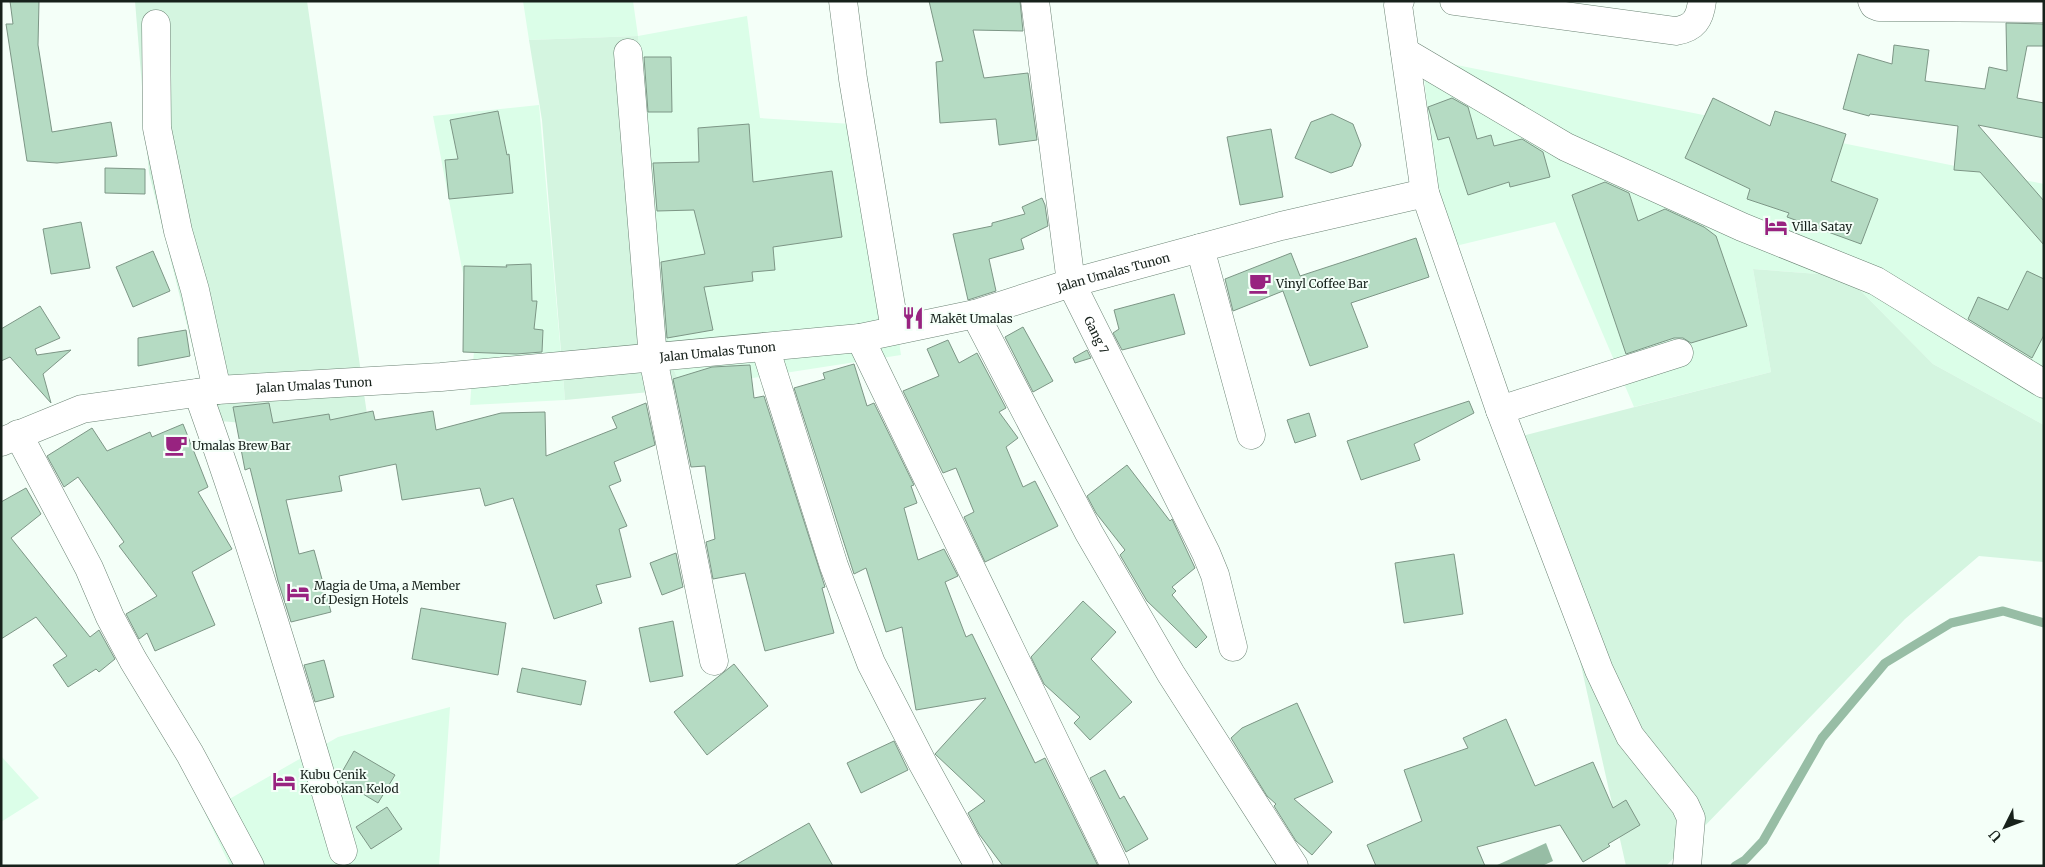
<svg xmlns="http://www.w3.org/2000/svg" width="2045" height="867" viewBox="0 0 2045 867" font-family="Merriweather,serif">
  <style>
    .built { fill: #dbfee8 }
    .green { fill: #d4f5e0 }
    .water { fill: #97bda5 }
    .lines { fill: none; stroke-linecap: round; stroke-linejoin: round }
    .stream { stroke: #97bda5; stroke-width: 9 }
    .building { fill: #b5dbc3; stroke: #7d9686 }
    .minor-casing { stroke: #6c8475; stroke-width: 29 }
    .minor { stroke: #fff; stroke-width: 28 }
    .labels { text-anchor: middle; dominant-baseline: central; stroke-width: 4; stroke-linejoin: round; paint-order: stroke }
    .poi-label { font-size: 12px; fill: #17211b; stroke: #f4fff8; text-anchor: start }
    .street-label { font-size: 12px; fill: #17211b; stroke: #f4fff8 }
  </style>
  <rect width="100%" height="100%" fill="#f4fff8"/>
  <path class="built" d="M 523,1 L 633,1 L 638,36 L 747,16 L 760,118 L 867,125 L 901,355 L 682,389 L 670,361 L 638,36 L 529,40 Z
    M 1422,58 L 2044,184 L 2044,425 L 1933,364 L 1846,276 L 1753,269 L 1771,372 L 1634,407 L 1555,222 L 1443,249 Z
    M 539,105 L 565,400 L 470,405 L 475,337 L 433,116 Z
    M 450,707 L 439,866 L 230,866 L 205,813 L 338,737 Z
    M 1,756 L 39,798 L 1,822 Z"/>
  <path class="green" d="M 135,1 L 307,1 L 368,421 L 280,426 L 207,420 L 208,409 L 149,173 Z
    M 638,36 L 670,361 L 682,389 L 565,400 L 542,120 L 529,40 Z
    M 1753,269 L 1846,276 L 1933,364 L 2044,425 L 2044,562 L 1979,556 L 1905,619 L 1666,866 L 1626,866 L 1569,612 L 1507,440 L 1771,372 Z"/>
  <path class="water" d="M 1546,843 L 1553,861 L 1542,866 L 1495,866 Z"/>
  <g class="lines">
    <path class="stream" d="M 1735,866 L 1745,860 L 1763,841 L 1822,738 L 1885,663 L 1951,623 L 2003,611 L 2044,623"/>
  </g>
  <path class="building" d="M 10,1 L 39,1 L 38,45 L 52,132 L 111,122 L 117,156 L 57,163 L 27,161 L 6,24 L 13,24 Z
    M 929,1 L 1020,1 L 1023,31 L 973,30 L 984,78 L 1028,73 L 1037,140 L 999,145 L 996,119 L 940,123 L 936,62 L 943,61 Z
    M 2006,23 L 2044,24 L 2044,46 L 2027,46 L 2017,98 L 2044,103 L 2044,138 L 1978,125 L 2044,201 L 2044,245 L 1980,172 L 1954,170 L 1958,126 L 1870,114 L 1869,116 L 1843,109 L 1858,54 L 1892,64 L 1894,45 L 1929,50 L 1925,81 L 1985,89 L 1989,67 L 2007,71 Z
    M 644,57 L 671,57 L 672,112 L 648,112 Z
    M 1452,98 L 1468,107 L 1477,139 L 1491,135 L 1494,146 L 1522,139 L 1543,152 L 1550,177 L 1510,187 L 1509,182 L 1468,195 L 1449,137 L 1438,140 L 1428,107 Z
    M 1713,98 L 1770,126 L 1775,111 L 1846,134 L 1831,181 L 1878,199 L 1861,244 L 1787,217 L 1789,213 L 1747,199 L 1750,189 L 1685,158 Z
    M 498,111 L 507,155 L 509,154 L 513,193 L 449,199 L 445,160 L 458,159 L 450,120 Z
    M 1332,114 L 1353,124 L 1361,145 L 1352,166 L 1331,173 L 1295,158 L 1311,122 Z
    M 749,124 L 753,182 L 832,171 L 842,237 L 773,247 L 775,270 L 752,272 L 753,281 L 704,287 L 713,330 L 667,338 L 661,262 L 705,254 L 694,210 L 657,211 L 653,163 L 699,162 L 698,128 Z
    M 1271,129 L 1283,197 L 1240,205 L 1227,137 Z
    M 105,168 L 145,169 L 145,194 L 105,193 Z
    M 1605,182 L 1629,193 L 1638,221 L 1665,209 L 1704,227 L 1716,236 L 1747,326 L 1691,343 L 1683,338 L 1674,338 L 1626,354 L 1572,195 Z
    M 1042,198 L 1045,205 L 1048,226 L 1021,239 L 1024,249 L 989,259 L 996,291 L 968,300 L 953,234 L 992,226 L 992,223 L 1025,214 L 1022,207 Z
    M 81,222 L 90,268 L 51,274 L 43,229 Z
    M 1416,238 L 1429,277 L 1351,303 L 1368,347 L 1310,366 L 1283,291 L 1233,311 L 1225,279 L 1291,253 L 1300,276 Z
    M 153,251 L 170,291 L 133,307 L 116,267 Z
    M 531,264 L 532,301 L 537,301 L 534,329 L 543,330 L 542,352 L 516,354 L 463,352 L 464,266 L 507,267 L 506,265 Z
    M 2027,271 L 2044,279 L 2044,335 L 2032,358 L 1968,319 L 1978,297 L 2008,310 Z
    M 1174,294 L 1185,334 L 1122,350 L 1113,333 L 1119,329 L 1114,310 Z
    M 40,306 L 60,338 L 35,349 L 37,355 L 71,350 L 43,374 L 51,403 L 10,357 L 1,361 L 1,329 Z
    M 1023,327 L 1053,381 L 1033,392 L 1005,337 Z
    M 186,330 L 190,356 L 138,366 L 138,338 Z
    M 948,340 L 959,363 L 977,353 L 1006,408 L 999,412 L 1018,438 L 1006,447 L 1023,487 L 1035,481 L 1058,526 L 985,562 L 964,517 L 974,512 L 956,468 L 943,473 L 903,391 L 939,376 L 927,349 Z
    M 1087,350 L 1091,358 L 1075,363 L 1073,358 Z
    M 854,364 L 867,406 L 874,403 L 914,485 L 911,486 L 917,503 L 904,508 L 918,560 L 944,549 L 958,576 L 945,582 L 966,637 L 972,634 L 1035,763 L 1045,758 L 1098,866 L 1003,866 L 979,834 L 968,813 L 985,801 L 935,754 L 986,698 L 916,710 L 902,627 L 886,632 L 866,568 L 854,574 L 794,388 L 825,379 L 823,373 Z
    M 750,365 L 754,398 L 764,396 L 825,587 L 822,588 L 834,633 L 765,651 L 745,573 L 713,579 L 706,542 L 715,539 L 705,466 L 691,467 L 673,379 L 712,367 Z
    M 1469,401 L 1474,413 L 1414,444 L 1420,460 L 1361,480 L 1347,441 Z
    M 269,403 L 273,423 L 329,414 L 330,420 L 373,411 L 375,420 L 433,411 L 436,430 L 501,413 L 545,412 L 546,456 L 617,428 L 612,417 L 646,403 L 655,445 L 614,462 L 621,481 L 609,486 L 627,526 L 619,529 L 631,577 L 596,585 L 602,603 L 554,619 L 513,498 L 485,506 L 480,488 L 402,500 L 396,464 L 339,476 L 342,491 L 286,500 L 299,554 L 314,550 L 331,612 L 291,622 L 278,581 L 250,468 L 245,470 L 233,407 Z
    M 1309,413 L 1316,436 L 1295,443 L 1287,420 Z
    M 183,424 L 208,487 L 198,492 L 232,549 L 192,572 L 215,625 L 155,651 L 147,633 L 139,639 L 126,614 L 157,596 L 119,546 L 124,542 L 78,477 L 64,487 L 47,456 L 92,428 L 107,451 L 150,432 L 152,437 Z
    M 1127,465 L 1170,521 L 1172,519 L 1195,568 L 1172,587 L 1176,591 L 1172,595 L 1207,637 L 1196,648 L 1147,601 L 1120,555 L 1125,550 L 1096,513 L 1087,496 Z
    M 26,488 L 41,514 L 11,538 L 90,637 L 99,630 L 115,659 L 99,672 L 96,669 L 68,687 L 53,665 L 67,656 L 36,617 L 1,639 L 1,502 Z
    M 676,553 L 683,587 L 662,595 L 650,563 Z
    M 1454,554 L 1463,614 L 1404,623 L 1395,563 Z
    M 1083,601 L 1116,632 L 1091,659 L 1132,702 L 1090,740 L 1074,723 L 1080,717 L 1044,684 L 1031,657 Z
    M 421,608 L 506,623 L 498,675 L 412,659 Z
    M 673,621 L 683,676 L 650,682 L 639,628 Z
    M 324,660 L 334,697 L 315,702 L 304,665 Z
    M 734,664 L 768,706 L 707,755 L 674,712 Z
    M 522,668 L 586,681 L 581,705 L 517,692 Z
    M 1297,703 L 1333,782 L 1294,799 L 1332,832 L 1312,855 L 1296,841 L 1274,806 L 1276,804 L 1267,796 L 1231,738 L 1242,728 Z
    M 1506,719 L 1535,786 L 1593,762 L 1613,808 L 1626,800 L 1640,825 L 1608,844 L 1610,846 L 1583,862 L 1560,825 L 1477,847 L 1485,866 L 1376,866 L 1367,845 L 1422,821 L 1404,770 L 1468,748 L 1463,738 Z
    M 894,741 L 908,770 L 861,793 L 847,763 Z
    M 354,751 L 395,775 L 378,803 L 338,779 Z
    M 1105,770 L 1120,799 L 1124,796 L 1148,839 L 1126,852 L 1090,778 Z
    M 387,807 L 402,829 L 371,849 L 356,827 Z
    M 809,823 L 833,866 L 734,866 Z"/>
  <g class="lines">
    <defs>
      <g id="minor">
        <path d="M 843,1 L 853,79 L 895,330"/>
        <path id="s1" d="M 1035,1 L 1071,283 L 1206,553 L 1215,575 L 1233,647"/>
        <path d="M 1400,1 L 1398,5 L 1425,193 L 1500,410 L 1599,670 L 1630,736 L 1685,805 L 1691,818 L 1687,866"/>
        <path d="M 1454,1 L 1676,31 C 1694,28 1700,19 1702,1"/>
        <path d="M 1872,1 L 1874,5 L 1879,7 L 2044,8"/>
        <path d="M 156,24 L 157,128 L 178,231 L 195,290 L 217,390"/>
        <path d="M 1405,52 L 1566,147 L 1742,227 L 1876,281 L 2044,384"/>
        <path d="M 628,53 L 653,358 L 714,661"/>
        <path d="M 1200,248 L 1251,435"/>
        <path d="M 975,314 L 1089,533 L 1171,674 L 1294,866"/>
        <path d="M 860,338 L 1115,866"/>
        <path d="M 765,347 L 834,566 L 871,663 L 923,764 L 979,866"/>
        <path d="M 198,393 C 252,544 298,697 343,851"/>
        <path d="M 1500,410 L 1679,353"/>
        <path d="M 18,434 L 89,568 L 110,617 L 133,660 L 190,754 L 250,866"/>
        <path id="s2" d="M 1,442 L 82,409 L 217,390 L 441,377 L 860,338 L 975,314 L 1071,283 L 1281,226 L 1425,193"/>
      </g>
    </defs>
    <use href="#minor" class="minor-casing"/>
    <use href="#minor" class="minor"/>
  </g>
  <defs>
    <symbol id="hotel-bare" viewBox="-9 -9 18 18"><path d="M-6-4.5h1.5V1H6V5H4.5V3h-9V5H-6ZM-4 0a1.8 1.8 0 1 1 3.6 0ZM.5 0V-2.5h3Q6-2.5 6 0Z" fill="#982380" stroke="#f4fff8" stroke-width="2.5" paint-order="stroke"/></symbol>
    <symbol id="cafe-bare" viewBox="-9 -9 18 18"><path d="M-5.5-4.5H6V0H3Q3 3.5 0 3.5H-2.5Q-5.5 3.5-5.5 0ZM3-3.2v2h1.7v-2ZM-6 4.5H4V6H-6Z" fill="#982380" stroke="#f4fff8" stroke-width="2.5" paint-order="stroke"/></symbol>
    <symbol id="restaurant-bare" viewBox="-9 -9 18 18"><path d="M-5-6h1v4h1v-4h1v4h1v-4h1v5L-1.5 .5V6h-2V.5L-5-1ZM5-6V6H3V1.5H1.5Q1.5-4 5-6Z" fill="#982380" stroke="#f4fff8" stroke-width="2.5" paint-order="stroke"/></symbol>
  </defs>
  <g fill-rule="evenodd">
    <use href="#hotel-bare" x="1760" y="210" width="32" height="32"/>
    <use href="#cafe-bare" x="1244" y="267" width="32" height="32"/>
    <use href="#restaurant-bare" x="897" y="302" width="32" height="32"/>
    <use href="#cafe-bare" x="160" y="429" width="32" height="32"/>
    <use href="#hotel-bare" x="282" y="576" width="32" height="32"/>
    <use href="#hotel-bare" x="268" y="765" width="32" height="32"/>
  </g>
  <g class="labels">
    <g class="poi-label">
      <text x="1792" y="226">Villa Satay</text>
      <text x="1276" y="283">Vinyl Coffee Bar</text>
      <text x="930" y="318">Makēt Umalas</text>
      <text x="192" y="445">Umalas Brew Bar</text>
      <text x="314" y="585">Magia de Uma, a Member<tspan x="314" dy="14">of Design Hotels</tspan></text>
      <text x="300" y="774">Kubu Cenik<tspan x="300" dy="14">Kerobokan Kelod</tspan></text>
    </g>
    <g class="street-label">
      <text stroke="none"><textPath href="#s2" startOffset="1131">Jalan Umalas Tunon</textPath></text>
      <text stroke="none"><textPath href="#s1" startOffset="342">Gang 7</textPath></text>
      <text stroke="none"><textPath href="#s2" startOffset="726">Jalan Umalas Tunon</textPath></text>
      <text stroke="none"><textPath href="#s2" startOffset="321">Jalan Umalas Tunon</textPath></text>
    </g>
  </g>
  <rect width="2045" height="867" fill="none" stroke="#17211b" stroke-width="5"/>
  <g transform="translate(2005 827) rotate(228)" stroke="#f4fff8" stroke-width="4" paint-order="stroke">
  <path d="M0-4L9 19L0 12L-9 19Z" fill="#17211b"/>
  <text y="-8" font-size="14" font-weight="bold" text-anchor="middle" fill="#17211b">U</text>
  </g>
</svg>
